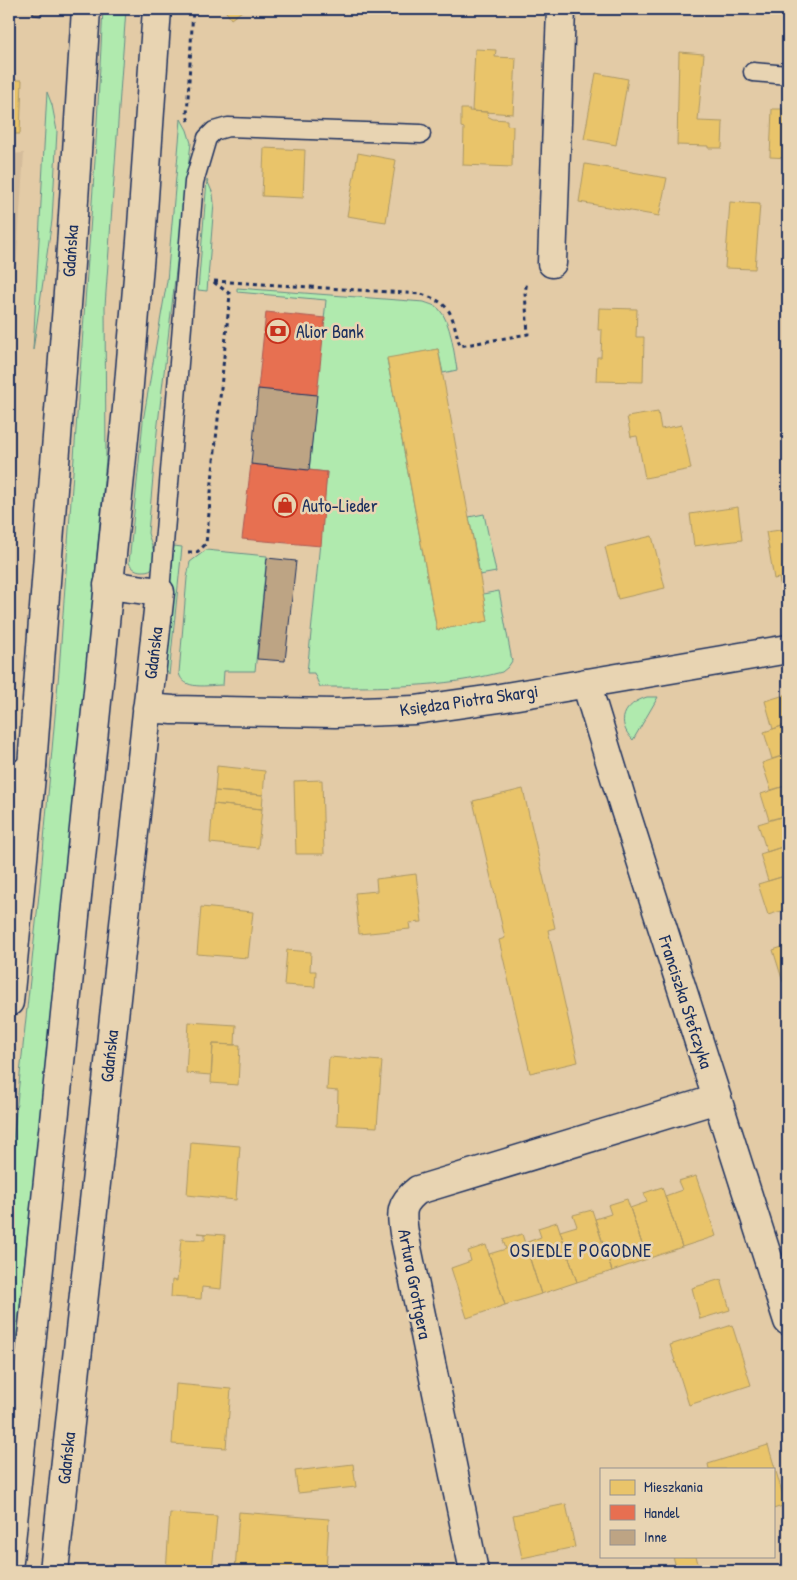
<svg xmlns="http://www.w3.org/2000/svg" width="797" height="1580" viewBox="0 0 797 1580" font-family="'Patrick Hand',sans-serif">
  <style>
    .built { fill: #d4bc9b }
    .green { fill: #b0eaae; stroke: #668c86 }
    .homes { fill: #e9c46a; stroke: #ab9766 }
    .shops { fill: #e76f51; stroke: #aa5c55 }
    .building { fill: #bda484; stroke: #1b2f5e }
    .lines { fill: none; stroke-linecap: round; stroke-linejoin: round }
    .service-casing { stroke: #1b2f5e; stroke-width: 21 }
    .minor-casing { stroke: #1b2f5e; stroke-width: 31 }
    .primary-casing { stroke: #1b2f5e; stroke-width: 31 }
    .path { stroke: #1b2f5e; stroke-width: 3; stroke-dasharray: 4 4; stroke-linecap: butt }
    .service { stroke: #e8d4b2; stroke-width: 18 }
    .minor { stroke: #e8d4b2; stroke-width: 28 }
    .primary { stroke: #e8d4b2; stroke-width: 28 }
    .labels { text-anchor: middle; dominant-baseline: central; stroke-width: 5; stroke-linejoin: round; paint-order: stroke }
    .street-label { font-size: 18px; fill: #1b2f5e; stroke: #e8d4b2 }
    .poi-label { font-size: 18px; fill: #1b2f5e; stroke: #e8d4b2; text-anchor: start }
    .neighbourhood-label { font-size: 19px; letter-spacing: 1px; fill: #1b2f5e; stroke: #e8d4b2 }
  </style>
  <rect width="100%" height="100%" fill="#e3cba6"/>
  <filter id="ink" filterUnits="userSpaceOnUse"><feTurbulence type="fractalNoise" baseFrequency=".02" numOctaves="2"/><feDisplacementMap in="SourceGraphic" scale="10" xChannelSelector="R" yChannelSelector="G"/><feConvolveMatrix kernelMatrix="1 2 1 2 8 2 1 2 1" color-interpolation-filters="sRGB"/></filter>
  <g filter="url(#ink)">
    <path class="built" d="M 24,153 L 9,375 L 9,154 Z"/>
    <path class="green" d="M 103,9 L 126,9 L 105,306 L 106,459 L 66,878 L 9,1407 L 9,1179 L 40,885 L 59,671 L 95,160 Z
      M 47,92 L 52,105 L 57,131 L 52,220 L 33,350 Z
      M 181,119 L 187,130 L 191,143 L 157,432 L 148,533 C 150,543 166,572 142,571 C 136,571 132,568 129,563 L 143,421 L 167,281 Z
      M 207,180 L 213,194 L 214,203 L 207,291 L 198,290 Z
      M 237,288 L 424,302 C 429,304 435,305 439,309 C 451,322 454,353 457,370 L 443,373 L 438,349 L 387,359 L 437,630 L 488,621 L 483,594 L 499,591 L 512,661 L 508,667 L 502,672 C 443,688 381,687 320,687 L 314,673 L 307,673 L 327,472 L 309,470 L 326,300 L 237,292 Z
      M 484,514 L 496,572 L 480,575 L 469,517 Z
      M 174,546 L 182,547 L 169,675 L 165,668 L 163,654 Z
      M 206,550 L 267,556 L 255,671 L 224,671 L 223,685 C 208,685 183,691 179,673 L 187,578 L 190,562 Z
      M 647,697 L 658,697 L 633,740 C 615,722 624,704 647,697 Z"/>
    <path class="homes" d="M 224,9 L 245,9 L 231,19 Z
      M 475,49 L 496,50 L 495,57 L 516,58 L 513,114 L 472,111 Z
      M 679,52 L 704,54 L 698,121 L 723,122 L 722,148 L 708,148 L 708,146 L 677,145 Z
      M 596,73 L 628,79 L 616,145 L 584,139 Z
      M 9,80 L 22,80 L 20,134 L 9,134 Z
      M 461,109 L 470,109 L 469,111 L 488,112 L 487,116 L 493,119 L 507,120 L 507,125 L 513,126 L 512,167 L 463,165 L 464,128 L 461,127 Z
      M 772,109 L 788,109 L 788,158 L 770,157 Z
      M 264,148 L 305,150 L 303,198 L 262,196 Z
      M 358,153 L 396,160 L 386,222 L 347,216 Z
      M 585,164 L 667,178 L 659,216 L 579,202 Z
      M 730,202 L 760,204 L 755,269 L 725,268 Z
      M 599,308 L 637,309 L 636,337 L 644,337 L 643,382 L 596,381 L 597,357 L 601,357 L 602,330 L 598,330 Z
      M 438,349 L 488,621 L 437,630 L 387,358 Z
      M 658,412 L 661,429 L 682,425 L 691,469 L 645,478 L 637,436 L 631,437 L 627,417 Z
      M 738,507 L 742,540 L 694,546 L 690,514 Z
      M 787,529 L 788,596 L 783,597 L 779,578 L 774,579 L 766,532 Z
      M 652,536 L 665,588 L 618,599 L 605,547 Z
      M 788,694 L 788,724 L 773,729 L 765,701 Z
      M 788,724 L 788,754 L 772,759 L 764,732 Z
      M 788,754 L 788,785 L 771,790 L 762,763 Z
      M 217,766 L 265,771 L 263,795 L 215,791 Z
      M 322,780 L 324,854 L 296,854 L 294,781 Z
      M 788,785 L 788,815 L 769,820 L 761,794 Z
      M 523,789 L 555,928 L 548,930 L 578,1062 L 530,1073 L 499,940 L 505,938 L 473,801 Z
      M 215,791 L 263,795 L 262,809 L 213,804 Z
      M 213,804 L 262,809 L 258,848 L 210,843 Z
      M 788,815 L 788,845 L 767,852 L 758,824 Z
      M 788,845 L 788,875 L 768,881 L 760,854 Z
      M 416,874 L 422,922 L 409,923 L 410,929 L 359,934 L 355,893 L 377,891 L 376,879 Z
      M 788,875 L 788,909 L 768,915 L 758,884 Z
      M 201,907 L 253,912 L 248,958 L 197,954 Z
      M 788,945 L 788,979 L 783,982 L 773,950 Z
      M 287,950 L 311,952 L 310,971 L 316,971 L 315,987 L 284,985 Z
      M 189,1022 L 236,1025 L 235,1045 L 213,1044 L 211,1075 L 186,1073 Z
      M 213,1044 L 240,1045 L 238,1085 L 211,1083 Z
      M 329,1057 L 382,1061 L 377,1127 L 337,1125 L 338,1091 L 327,1090 Z
      M 191,1142 L 240,1146 L 236,1200 L 187,1195 Z
      M 696,1176 L 716,1236 L 682,1247 L 665,1196 L 682,1190 L 678,1181 Z
      M 662,1187 L 682,1247 L 647,1259 L 630,1208 L 647,1202 L 644,1193 Z
      M 627,1199 L 647,1259 L 612,1271 L 595,1219 L 611,1214 L 608,1205 Z
      M 592,1210 L 612,1271 L 577,1282 L 560,1231 L 577,1226 L 573,1215 Z
      M 557,1222 L 577,1282 L 541,1294 L 525,1243 L 541,1237 L 538,1228 Z
      M 198,1233 L 225,1235 L 221,1289 L 202,1287 L 201,1299 L 171,1297 L 172,1280 L 177,1281 L 181,1239 L 205,1240 L 205,1234 Z
      M 522,1234 L 541,1294 L 505,1305 L 489,1254 L 506,1249 L 503,1240 Z
      M 486,1245 L 505,1305 L 467,1318 L 451,1268 L 471,1261 L 468,1251 Z
      M 721,1279 L 730,1310 L 700,1319 L 692,1288 Z
      M 732,1325 L 751,1385 L 689,1405 L 670,1345 Z
      M 176,1384 L 231,1389 L 226,1448 L 172,1444 Z
      M 768,1445 L 786,1505 L 773,1509 L 773,1469 L 709,1469 L 708,1464 Z
      M 353,1464 L 356,1487 L 298,1493 L 295,1471 Z
      M 566,1504 L 575,1547 L 522,1558 L 513,1515 Z
      M 239,1512 L 329,1519 L 326,1571 L 235,1571 Z
      M 170,1513 L 217,1516 L 212,1571 L 166,1571 Z
      M 673,1556 L 696,1556 L 700,1571 L 677,1571 Z"/>
    <path class="shops" d="M 266,312 L 325,318 L 317,395 L 258,389 Z
      M 251,464 L 327,472 L 321,546 L 242,539 Z"/>
    <path class="building" d="M 33,9 L 41,9 L 41,16 L 33,15 Z
      M 258,389 L 317,395 L 309,470 L 251,464 Z
      M 267,558 L 296,561 L 285,661 L 257,659 Z"/>
    <g class="lines">
      <defs>
        <path id="service" d="M 753,72 L 788,75
          M 160,592 L 194,182 L 207,138 L 214,131 L 228,127 L 421,134"/>
        <path id="minor" d="M 552,263 L 561,9
          M 586,683 L 624,807 L 788,1321
          M 147,708 L 173,710 L 335,713 L 415,710 L 500,698 L 788,649
          M 9,786 L 32,766
          M 54,1571 L 160,592 L 108,585
          M 474,1571 L 404,1233 C 401,1212 400,1204 418,1190 L 717,1099"/>
        <path id="primary" d="M 9,1002 L 32,766 L 69,279 L 86,9
          M 9,1561 L 127,408 L 141,241 L 157,9"/>
      </defs>
      <use href="#service" class="service-casing"/>
      <use href="#minor" class="minor-casing"/>
      <use href="#primary" class="primary-casing"/>
      <path class="path" d="M 189,121 L 187,116 L 193,9
        M 214,281 L 421,294 C 454,304 451,315 460,346 L 528,334 L 525,293 L 527,281
        M 188,552 L 197,552 L 206,544 L 230,294 L 212,281"/>
      <use href="#service" class="service"/>
      <use href="#minor" class="minor"/>
      <use href="#primary" class="primary"/>
    </g>
  </g>
  <defs>
    <symbol id="bank-ring" viewBox="-11 -11 22 22"><circle r="9.5" fill="#e8d4b2" stroke="#c8321e" stroke-width="1.5"/><path d="M-6-4H6V4H-6ZM0-2.3a2.3 2.3 0 1 0 0 4.6a2.3 2.3 0 1 0 0-4.6Z" fill="#c8321e"/></symbol>
    <symbol id="shop-ring" viewBox="-11 -11 22 22"><circle r="9.5" fill="#e8d4b2" stroke="#c8321e" stroke-width="1.5"/><path d="M-5-2.5h2.3a2.7 3.5 0 0 1 5.4 0H5L5.5 6h-11ZM-1.5-2.5h3a1.5 2.3 0 0 0-3 0Z" fill="#c8321e"/></symbol>
  </defs>
  <g fill-rule="evenodd">
    <use href="#bank-ring" x="264" y="317" width="28" height="28"/>
    <use href="#shop-ring" x="271" y="491" width="28" height="28"/>
  </g>
  <g class="labels">
    <g class="street-label">
      <text transform="translate(70 251) rotate(-86)">Gdańska</text>
      <text transform="translate(153 653) rotate(-83)">Gdańska</text>
      <text transform="translate(469 700) rotate(-8)">Księdza Piotra Skargi</text>
      <text transform="translate(686 1002) rotate(72)">Franciszka Stefczyka</text>
      <text transform="translate(109 1056) rotate(-84)">Gdańska</text>
      <text transform="translate(415 1284) rotate(79)">Artura Grottgera</text>
      <text transform="translate(66 1458) rotate(-84)">Gdańska</text>
    </g>
    <g class="poi-label">
      <text x="296" y="331">Alior Bank</text>
      <text x="302" y="505">Auto-Lieder</text>
    </g>
    <g class="neighbourhood-label">
      <text x="581" y="1250">OSIEDLE POGODNE</text>
    </g>
  </g>
  <rect width="797" height="1580" fill="none" stroke="#e8d4b2" stroke-width="30"/>
  <rect x="15" y="15" width="767" height="1550" fill="none" stroke="#1b2f5e" stroke-width="2" filter="url(#ink)"/>
  <rect x="600" y="1468" width="175" height="90" fill="#e8d4b2" stroke="#969290"/>
  <rect x="610" y="1480" width="25" height="15" fill="#e9c46a" stroke="#969290"/>
  <text x="644" y="1492" font-size="15" fill="#1b2f5e">Mieszkania</text>
  <rect x="610" y="1505" width="25" height="15" fill="#e76f51" stroke="#969290"/>
  <text x="644" y="1518" font-size="15" fill="#1b2f5e">Handel</text>
  <rect x="610" y="1530" width="25" height="15" fill="#bda484" stroke="#969290"/>
  <text x="644" y="1542" font-size="15" fill="#1b2f5e">Inne</text>
</svg>
